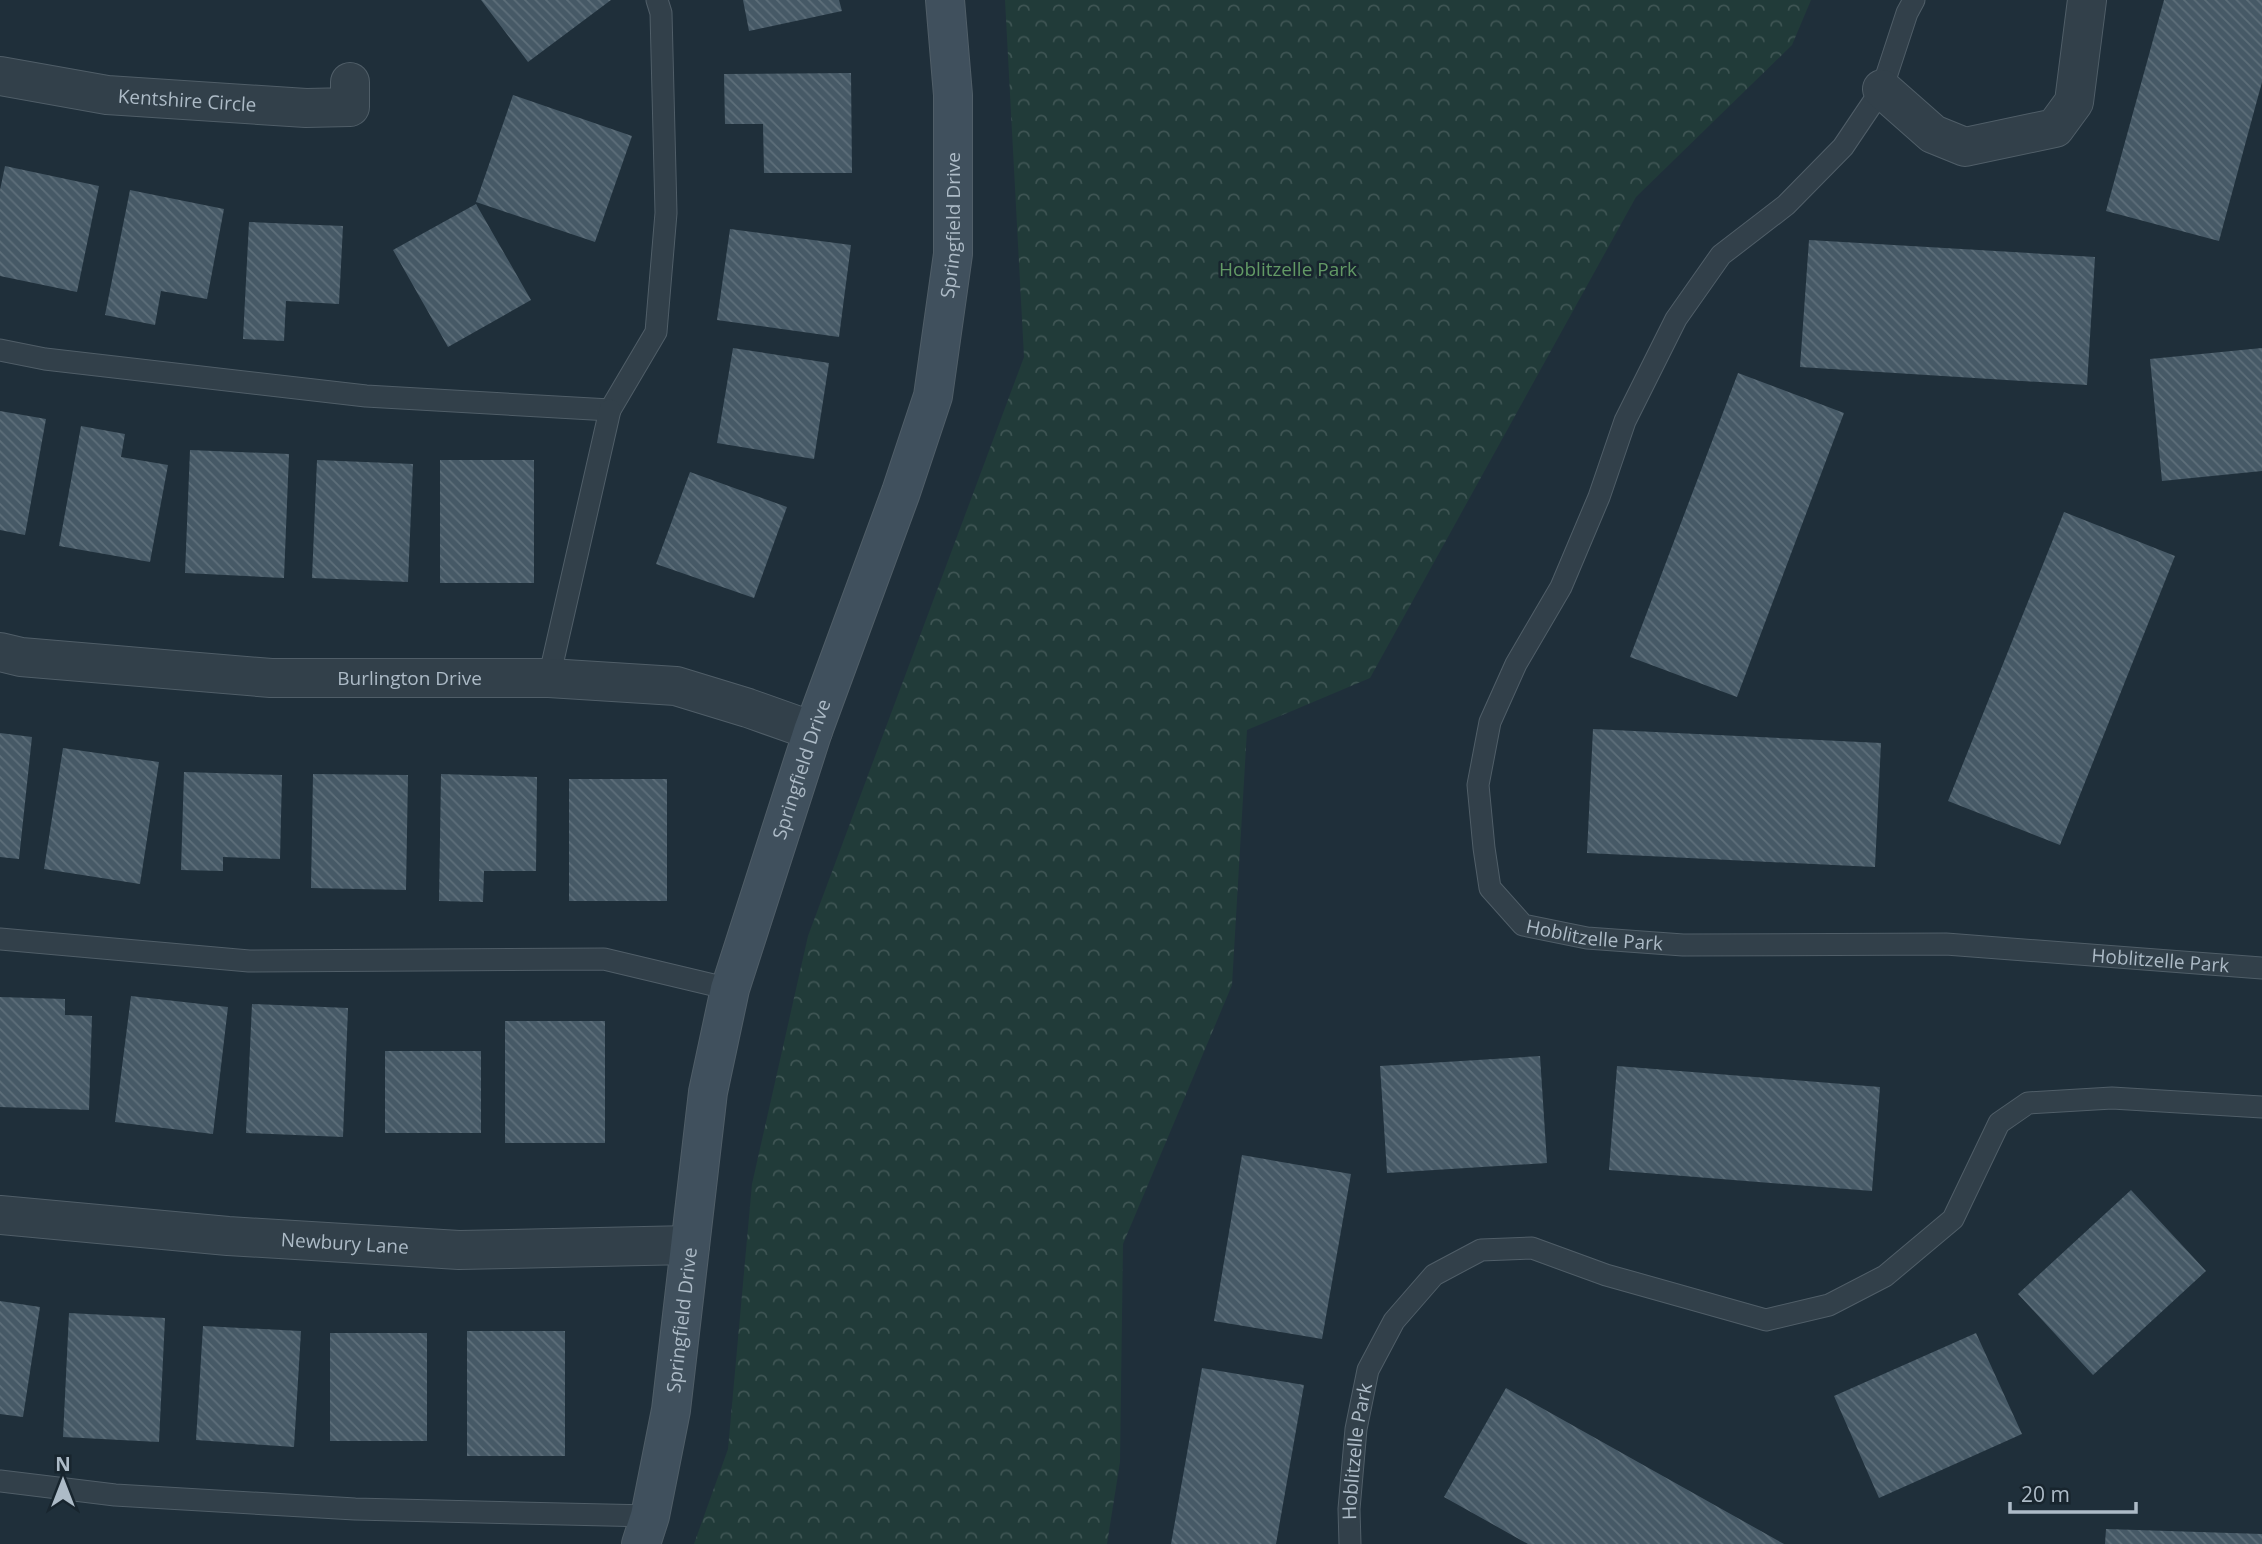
<svg xmlns="http://www.w3.org/2000/svg" width="2262" height="1544" viewBox="0 0 2262 1544" font-family="'Open Sans',sans-serif">
  <style>
    .park { fill: url(#park-crowns) }
    .building { fill: url(#building-back-hatch) }
    .lines { fill: none; stroke-linecap: round; stroke-linejoin: round }
    .lane-casing { stroke: #505e68; stroke-width: 23 }
    .street-casing { stroke: #505e68; stroke-width: 40 }
    .secondary-casing { stroke: #505e68; stroke-width: 40 }
    .lane { stroke: #32404a; stroke-width: 21 }
    .street { stroke: #32404a; stroke-width: 38 }
    .secondary { stroke: #40505d; stroke-width: 38 }
    .labels { text-anchor: middle; dominant-baseline: central; stroke-width: 5; stroke-linejoin: round; paint-order: stroke }
    .street-label { font-size: 19px; fill: #adbbc7; stroke: #18252e }
    .park-label { font-size: 19px; fill: #629965; stroke: #18252e }
  </style>
  <defs>
    <pattern id="park-crowns" width="20" height="18" patternUnits="userSpaceOnUse" patternTransform="scale(1.75)"><rect width="20" height="18" fill="#213b39"/><path d="M2 6a3 3 0 1 1 6 0M12 15a3 3 0 1 1 6 0" fill="none" stroke="#3f5554"/></pattern>
    <pattern id="building-back-hatch" width="6" height="6" patternUnits="userSpaceOnUse" patternTransform="scale(1.75)"><rect width="6" height="6" fill="#465966"/><path d="M-1 5l2 2M0 0l6 6M5-1l2 2" fill="none" stroke="#5e6f7a"/></pattern>
  </defs>
  <rect width="100%" height="100%" fill="#1f2f3a"/>
  <path class="park" d="M 1005,0 L 1811,0 L 1792,45 L 1636,197 L 1370,678 L 1247,730 L 1232,985 L 1123,1244 L 1120,1462 L 1107,1544 L 694,1544 L 728,1449 L 752,1184 L 808,936 L 1024,357 Z"/>
  <path class="building" d="M 481,0 L 611,0 L 528,62 Z
    M 743,0 L 839,0 L 842,11 L 749,31 Z
    M 2164,0 L 2262,0 L 2262,82 L 2219,241 L 2106,211 Z
    M 851,73 L 852,173 L 764,173 L 763,124 L 725,124 L 724,74 Z
    M 513,95 L 632,136 L 595,242 L 476,202 Z
    M 5,166 L 99,186 L 77,292 L 0,276 L 0,190 Z
    M 130,190 L 224,209 L 207,299 L 161,291 L 155,325 L 105,315 Z
    M 476,204 L 531,300 L 448,347 L 393,250 Z
    M 249,222 L 343,226 L 339,304 L 286,301 L 284,341 L 243,339 Z
    M 730,229 L 851,245 L 839,337 L 717,320 Z
    M 1809,240 L 2095,257 L 2087,385 L 1800,367 Z
    M 733,348 L 829,363 L 814,459 L 717,443 Z
    M 2262,348 L 2262,471 L 2162,481 L 2150,359 Z
    M 1738,373 L 1844,413 L 1737,697 L 1630,657 Z
    M 0,411 L 46,419 L 25,535 L 0,530 Z
    M 81,426 L 125,434 L 121,457 L 168,465 L 150,562 L 59,546 Z
    M 190,450 L 289,454 L 284,578 L 185,573 Z
    M 317,460 L 413,464 L 408,582 L 312,578 Z
    M 440,460 L 534,460 L 534,583 L 440,583 Z
    M 690,472 L 787,507 L 754,598 L 656,564 Z
    M 2064,512 L 2175,556 L 2060,845 L 1948,801 Z
    M 1593,729 L 1881,743 L 1875,867 L 1587,853 Z
    M 0,733 L 32,737 L 19,859 L 0,857 Z
    M 63,748 L 159,762 L 140,884 L 44,869 Z
    M 184,772 L 282,775 L 280,859 L 223,857 L 223,871 L 181,870 Z
    M 313,774 L 408,775 L 406,890 L 311,888 Z
    M 441,774 L 537,777 L 536,871 L 484,871 L 483,902 L 439,901 Z
    M 569,779 L 667,779 L 667,901 L 569,901 Z
    M 131,996 L 228,1007 L 213,1134 L 115,1122 Z
    M 0,997 L 65,999 L 65,1015 L 92,1016 L 89,1110 L 0,1107 Z
    M 252,1004 L 348,1008 L 343,1137 L 246,1133 Z
    M 505,1021 L 605,1021 L 605,1143 L 505,1143 Z
    M 385,1051 L 481,1051 L 481,1133 L 385,1133 Z
    M 1540,1056 L 1547,1163 L 1387,1173 L 1380,1066 Z
    M 1617,1066 L 1880,1087 L 1872,1191 L 1609,1170 Z
    M 1242,1155 L 1351,1174 L 1322,1339 L 1214,1321 Z
    M 2131,1190 L 2206,1271 L 2093,1375 L 2018,1294 Z
    M 0,1301 L 40,1307 L 23,1417 L 0,1414 Z
    M 69,1313 L 165,1318 L 159,1442 L 63,1437 Z
    M 203,1326 L 301,1331 L 294,1447 L 196,1440 Z
    M 467,1331 L 565,1331 L 565,1456 L 467,1456 Z
    M 330,1333 L 427,1333 L 427,1441 L 330,1441 Z
    M 1976,1333 L 2022,1434 L 1879,1498 L 1834,1396 Z
    M 1202,1368 L 1304,1385 L 1276,1544 L 1171,1544 Z
    M 1506,1388 L 1784,1544 L 1528,1544 L 1444,1497 Z
    M 2106,1529 L 2262,1534 L 2262,1544 L 2105,1544 Z"/>
  <g class="lines">
    <defs>
      <g id="lane">
        <path id="s1" d="M 1914,0 L 1907,13 L 1882,89 L 1843,147 L 1786,205 L 1721,255 L 1676,319 L 1625,421 L 1599,497 L 1561,587 L 1516,664 L 1490,722 L 1478,785 L 1484,848 L 1490,888 L 1523,925 L 1587,938 L 1683,945 L 1946,944 L 2262,968"/>
        <path d="M 0,350 L 45,359 L 366,396 L 610,410 L 656,332 L 666,213 L 661,13 L 657,0"/>
        <path d="M 549,678 L 610,410"/>
        <path d="M 0,939 L 249,961 L 604,959 L 730,989"/>
        <path d="M 0,1481 L 115,1495 L 355,1509 L 650,1516"/>
        <path id="s2" d="M 1350,1544 L 1349,1509 L 1356,1429 L 1368,1370 L 1394,1321 L 1434,1275 L 1481,1250 L 1532,1248 L 1606,1275 L 1766,1320 L 1829,1305 L 1885,1276 L 1953,1219 L 1999,1123 L 2028,1103 L 2112,1098 L 2262,1107"/>
      </g>
      <g id="street">
        <path id="s3" d="M 0,76 L 107,95 L 306,108 L 350,107 L 350,82"/>
        <path d="M 1882,89 L 1933,134 L 1965,147 L 2055,128 L 2074,102 L 2087,0"/>
        <path id="s4" d="M 0,652 L 21,657 L 271,678 L 549,678 L 676,686 L 748,708 L 813,731"/>
        <path id="s5" d="M 0,1215 L 228,1236 L 459,1250 L 690,1245"/>
      </g>
      <g id="secondary">
        <path id="s6" d="M 641,1544 L 650,1516 L 671,1410 L 708,1092 L 730,989 L 813,731 L 901,492 L 933,396 L 953,254 L 953,95 L 945,0"/>
      </g>
    </defs>
    <use href="#lane" class="lane-casing"/>
    <use href="#street" class="street-casing"/>
    <use href="#secondary" class="secondary-casing"/>
    <use href="#lane" class="lane"/>
    <use href="#street" class="street"/>
    <use href="#secondary" class="secondary"/>
  </g>
  <g class="labels">
    <g class="street-label">
      <text stroke="none"><textPath href="#s3" startOffset="189">Kentshire Circle</textPath></text>
      <text stroke="none"><textPath href="#s6" startOffset="1362">Springfield Drive</textPath></text>
      <text stroke="none"><textPath href="#s4" startOffset="411">Burlington Drive</textPath></text>
      <text stroke="none"><textPath href="#s6" startOffset="794">Springfield Drive</textPath></text>
      <text stroke="none"><textPath href="#s1" startOffset="1141">Hoblitzelle Park</textPath></text>
      <text stroke="none"><textPath href="#s1" startOffset="1708">Hoblitzelle Park</textPath></text>
      <text stroke="none"><textPath href="#s5" startOffset="346">Newbury Lane</textPath></text>
      <text stroke="none"><textPath href="#s6" startOffset="228">Springfield Drive</textPath></text>
      <text stroke="none"><textPath href="#s2" startOffset="93">Hoblitzelle Park</textPath></text>
    </g>
    <g class="park-label">
      <text x="1288" y="269">Hoblitzelle Park</text>
    </g>
  </g>
  <g transform="translate(63 1481)" stroke="#18252e" stroke-width="5" paint-order="stroke">
  <path d="M0-5L12 26L0 18L-12 26Z" fill="#adbbc7"/>
  <text y="-10" font-size="19" font-weight="bold" text-anchor="middle" fill="#adbbc7">N</text>
  </g>
  <path d="M2010 1502v10h126v-10" fill="none" stroke="#adbbc7" stroke-width="3.5"/>
  <text x="2021" y="1502" font-size="21" fill="#adbbc7" stroke="#18252e" stroke-width="5" paint-order="stroke">20 m</text>
</svg>
